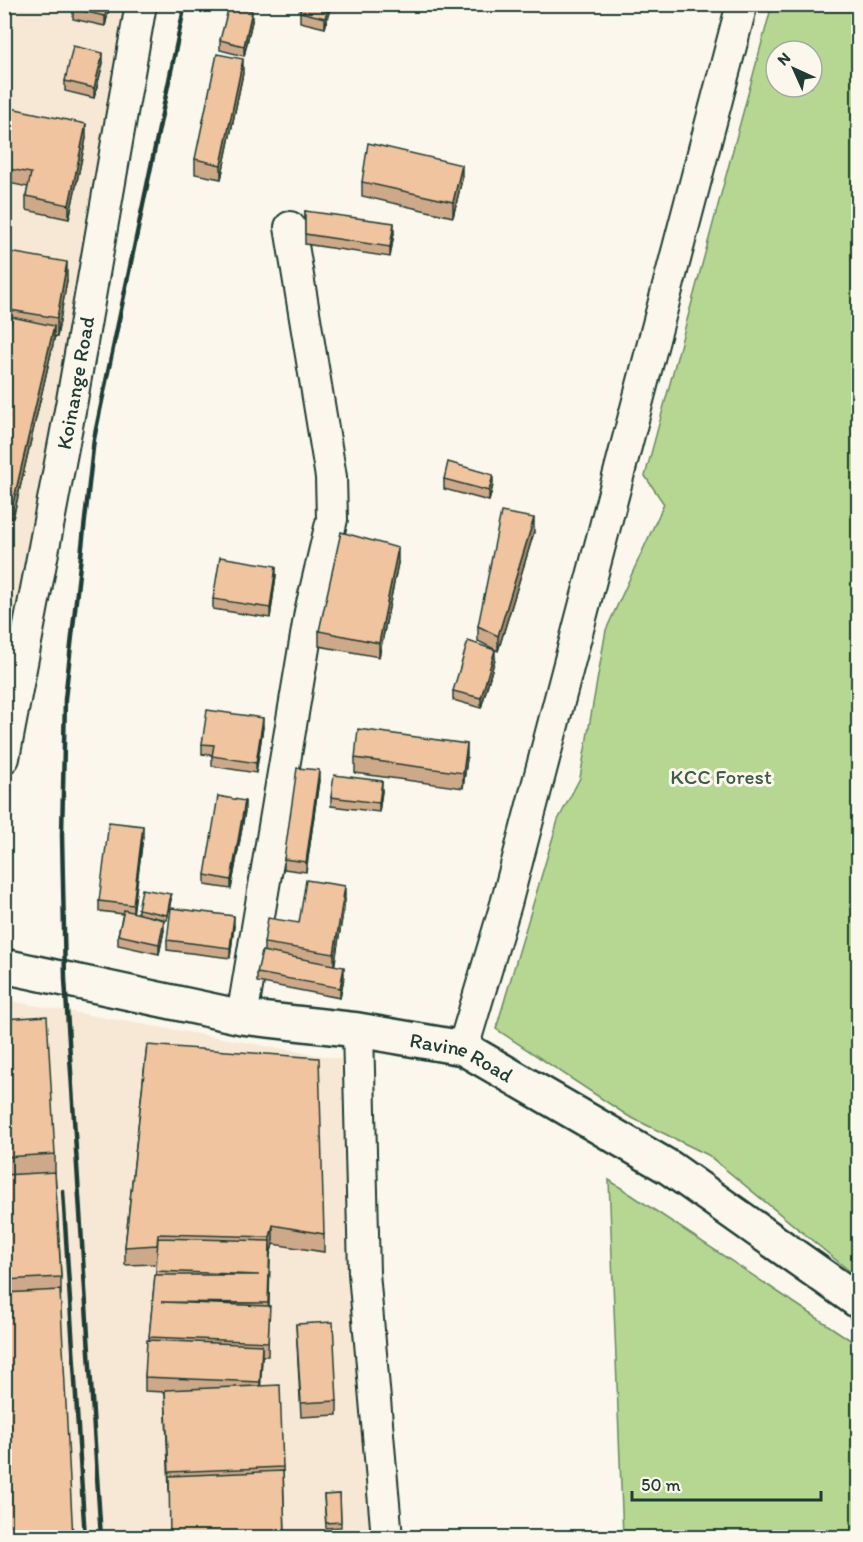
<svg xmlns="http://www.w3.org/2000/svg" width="863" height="1542" viewBox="0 0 863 1542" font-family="Itim,sans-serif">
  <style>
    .built { fill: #f7e8d5 }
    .green { fill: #b5d791; stroke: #6a8a62; stroke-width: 1.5; fill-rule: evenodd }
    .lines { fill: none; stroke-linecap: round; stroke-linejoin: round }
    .street-casing { stroke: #1f3d34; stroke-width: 34 }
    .secondary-casing { stroke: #1f3d34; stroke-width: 38 }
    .street { stroke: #fbf7ec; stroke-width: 30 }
    .secondary { stroke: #fbf7ec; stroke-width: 33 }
    .rail { stroke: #1f3d34; stroke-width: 4.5 }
    .wall { fill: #cea989; stroke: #1f3d34; stroke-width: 1.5 }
    .shaded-wall { fill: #a7896f; stroke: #1f3d34; stroke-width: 1.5 }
    .building { fill: #efc49f; stroke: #1f3d34; stroke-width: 1.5 }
    .labels { text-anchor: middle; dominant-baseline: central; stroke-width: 6; stroke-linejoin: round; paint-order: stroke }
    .street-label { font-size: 21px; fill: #1f3d34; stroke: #fbf7ec }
    .park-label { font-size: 21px; fill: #3d5c47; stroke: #fbf7ec }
  </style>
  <rect width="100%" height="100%" fill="#fbf7ec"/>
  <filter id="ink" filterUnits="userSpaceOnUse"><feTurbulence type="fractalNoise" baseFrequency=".0167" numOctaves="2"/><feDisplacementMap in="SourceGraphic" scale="12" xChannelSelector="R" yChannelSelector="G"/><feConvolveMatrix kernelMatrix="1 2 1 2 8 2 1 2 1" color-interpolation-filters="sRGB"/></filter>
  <g filter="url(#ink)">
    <path class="built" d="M 5,5 L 157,5 L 5,688 Z
      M 4,1000 L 341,1059 L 373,1537 L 5,1537 Z"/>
    <path class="green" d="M 772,5 L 858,5 L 858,1278 L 708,1155 L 628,1116 L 496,1029 L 558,820 L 580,778 L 606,630 L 664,504 L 645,476 ZM 776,51 L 812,51 L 812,87 L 776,87 Z
      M 609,1180 L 858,1345 L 858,1537 L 623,1537 Z"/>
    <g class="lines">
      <defs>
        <g id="street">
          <path id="s1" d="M 4,758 L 72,400 L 141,4"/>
          <path d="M 242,1017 L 310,612 L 332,519 L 331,477 L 290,227"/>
          <path d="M 358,1030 L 364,1273 L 387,1538"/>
          <path d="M 463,1048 L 506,904 L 742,4"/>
        </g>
        <g id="secondary">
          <path id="s2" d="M 4,966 L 242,1017 L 358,1030 L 463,1048 L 670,1168 L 858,1301"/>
        </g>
      </defs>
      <use href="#street" class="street-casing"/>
      <use href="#secondary" class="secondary-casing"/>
      <use href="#street" class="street"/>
      <use href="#secondary" class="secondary"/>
      <path class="rail" d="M 63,1191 L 85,1538
        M 101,1538 L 65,979 L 62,835 L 65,699 L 94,439 L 185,4"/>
    </g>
    <path class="wall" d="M 110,4 L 105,26 L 73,19 L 73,9 Z
      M 331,4 L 325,28 L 300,22 L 300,12 Z
      M 252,21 L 244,56 L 220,50 L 220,40 Z
      M 103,63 L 94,98 L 65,91 L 65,81 Z
      M 243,73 L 221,179 L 195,174 L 195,159 Z
      M 4,135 L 86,138 L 69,219 L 26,210 L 26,196 L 28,187 L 4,182 Z
      M 462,179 L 453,217 L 362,196 L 362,182 Z
      M 305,211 L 394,233 L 390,257 L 305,244 Z
      M 4,251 L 67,280 L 57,337 L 54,336 L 54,340 L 13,518 L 4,516 L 4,349 L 9,328 L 4,328 Z
      M 444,479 L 493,485 L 489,501 L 444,489 Z
      M 534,532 L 498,651 L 478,641 L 478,626 Z
      M 398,563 L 379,657 L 319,646 L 319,631 Z
      M 276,575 L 270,618 L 213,609 L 213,599 Z
      M 495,659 L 481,708 L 453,700 L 453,691 Z
      M 263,727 L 256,773 L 212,766 L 212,755 L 202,754 L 202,744 Z
      M 355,758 L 467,758 L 463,788 L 355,773 Z
      M 319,780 L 306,872 L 284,869 L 284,859 Z
      M 382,791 L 379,812 L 331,806 L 331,797 Z
      M 245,811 L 231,889 L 205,885 L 205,875 Z
      M 143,836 L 133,913 L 164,930 L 159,954 L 118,945 L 118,935 L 123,914 L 99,911 L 99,901 Z
      M 171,899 L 167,920 L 138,914 L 138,909 Z
      M 345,900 L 334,965 L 344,977 L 340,998 L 257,982 L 257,973 L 264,952 L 264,943 L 299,923 Z
      M 234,926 L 230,958 L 167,950 L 167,940 Z
      M 4,1019 L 55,1154 L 55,1172 L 61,1277 L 61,1295 L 60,1295 L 4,1538 Z
      M 147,1045 L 324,1234 L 324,1252 L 273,1244 L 270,1255 L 268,1356 L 262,1356 L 260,1386 L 283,1467 L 285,1538 L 169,1490 L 165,1392 L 145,1391 L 145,1377 L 149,1340 L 155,1275 L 156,1275 L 157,1264 L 125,1265 L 125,1247 Z
      M 296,1324 L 337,1401 L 337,1415 L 301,1417 Z
      M 340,1494 L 341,1527 L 326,1528 L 324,1495 Z"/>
    <path class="shaded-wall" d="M 107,4 L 110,4 L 105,26 L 105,16 Z
      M 329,4 L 331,4 L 325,28 L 325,18 Z
      M 252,11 L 252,21 L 244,56 L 244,46 Z
      M 103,53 L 103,63 L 94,98 L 94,88 Z
      M 243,59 L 243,73 L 221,179 L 221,165 Z
      M 86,124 L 86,138 L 69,219 L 69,205 Z
      M 462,165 L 462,179 L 453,217 L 453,202 Z
      M 394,223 L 394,233 L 390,257 L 390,247 Z
      M 67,262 L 67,280 L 57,337 L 57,318 Z
      M 54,326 L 54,340 L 13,518 L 13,503 Z
      M 493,475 L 493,485 L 489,501 L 489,491 Z
      M 534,518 L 534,532 L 498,651 L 498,636 Z
      M 398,548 L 398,563 L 379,657 L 379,643 Z
      M 276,566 L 276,575 L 270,618 L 270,608 Z
      M 495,650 L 495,659 L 481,708 L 481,698 Z
      M 263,718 L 263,727 L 256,773 L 256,763 Z
      M 467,744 L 467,758 L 463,788 L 463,773 Z
      M 319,770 L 319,780 L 306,872 L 306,862 Z
      M 382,781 L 382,791 L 379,812 L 379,803 Z
      M 245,801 L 245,811 L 231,889 L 231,880 Z
      M 143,826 L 143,836 L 133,915 L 133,905 Z
      M 345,886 L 345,900 L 334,969 L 334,954 Z
      M 171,894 L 171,899 L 167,920 L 167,915 Z
      M 234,916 L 234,926 L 230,958 L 230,948 Z
      M 164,920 L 164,930 L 159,954 L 159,944 Z
      M 344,967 L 344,977 L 340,998 L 340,988 Z
      M 273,1225 L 273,1244 L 270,1255 L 268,1317 L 270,1237 Z
      M 262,1345 L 262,1359 L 260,1397 L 260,1382 Z"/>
    <path class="building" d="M 74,4 L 107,4 L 105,16 L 73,9 Z
      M 302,4 L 329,4 L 325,18 L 300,12 Z
      M 229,6 L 252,11 L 244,46 L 220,40 Z
      M 73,46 L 103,53 L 94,88 L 65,81 Z
      M 217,54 L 243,59 L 221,165 L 195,159 Z
      M 11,108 L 86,124 L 69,205 L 26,196 L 31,173 L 4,168 L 4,135 Z
      M 368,143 L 462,165 L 453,202 L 362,182 Z
      M 305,211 L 394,223 L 390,247 L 305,234 Z
      M 4,251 L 67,262 L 57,318 L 4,309 Z
      M 12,317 L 54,326 L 13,503 L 4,502 L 4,349 Z
      M 448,462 L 493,475 L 489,491 L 444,479 Z
      M 501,512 L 534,518 L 498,636 L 478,626 Z
      M 341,532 L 398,548 L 379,643 L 319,631 Z
      M 220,557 L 276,566 L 270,608 L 213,599 Z
      M 468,641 L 495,650 L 481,698 L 453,691 Z
      M 207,710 L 263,718 L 256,763 L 212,756 L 214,745 L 202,744 Z
      M 358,729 L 467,744 L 463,773 L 355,758 Z
      M 297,768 L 319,770 L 306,862 L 284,859 Z
      M 334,775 L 382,781 L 379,803 L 331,797 Z
      M 218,796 L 245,801 L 231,880 L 205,875 Z
      M 109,822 L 143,826 L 133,905 L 99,901 Z
      M 306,880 L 345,886 L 334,954 L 264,943 L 268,918 L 299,923 Z
      M 142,889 L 171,894 L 167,915 L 138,909 Z
      M 171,908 L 234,916 L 230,948 L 167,940 Z
      M 124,910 L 164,920 L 159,944 L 118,935 Z
      M 262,951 L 344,967 L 340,988 L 257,973 Z
      M 47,1016 L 55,1154 L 4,1157 L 4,1019 Z
      M 147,1045 L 319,1058 L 324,1234 L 273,1225 L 270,1237 L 158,1234 L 157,1245 L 125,1247 Z
      M 55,1172 L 61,1277 L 4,1280 L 4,1175 Z
      M 158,1238 L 270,1241 L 268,1303 L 161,1302 L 270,1306 L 268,1342 L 149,1337 L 155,1275 L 259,1275 L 156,1271 Z
      M 60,1290 L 73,1538 L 4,1538 L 4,1293 Z
      M 333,1322 L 337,1401 L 301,1403 L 296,1324 Z
      M 147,1340 L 262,1345 L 260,1382 L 145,1377 Z
      M 280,1385 L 283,1467 L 169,1472 L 165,1390 Z
      M 283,1471 L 285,1538 L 170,1538 L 169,1476 Z
      M 340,1494 L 341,1522 L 326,1523 L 324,1495 Z
      M 344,1536 L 344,1538 L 320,1538 L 320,1537 Z"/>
  </g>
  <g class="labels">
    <g class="street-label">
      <text stroke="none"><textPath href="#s1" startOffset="382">Koinange Road</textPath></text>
      <text stroke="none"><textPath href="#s2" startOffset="468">Ravine Road</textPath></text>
    </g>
    <g class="park-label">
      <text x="721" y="776">KCC Forest</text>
    </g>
  </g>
  <rect width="863" height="1542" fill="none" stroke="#fbf7ec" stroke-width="24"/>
  <rect x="12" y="12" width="839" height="1518" fill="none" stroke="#1f3d34" stroke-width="2" filter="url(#ink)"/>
  <g transform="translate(794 69) rotate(315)"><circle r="28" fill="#fbf7ec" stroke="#a3ada2" stroke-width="1.5"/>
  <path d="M0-4.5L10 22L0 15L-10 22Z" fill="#1f3d34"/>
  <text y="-9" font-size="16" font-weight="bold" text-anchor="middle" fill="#1f3d34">N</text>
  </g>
  <path d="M632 1491v9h189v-9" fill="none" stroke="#1f3d34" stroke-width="3"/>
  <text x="641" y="1491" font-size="18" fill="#1f3d34" stroke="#fbf7ec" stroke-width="4.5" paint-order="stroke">50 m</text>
</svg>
